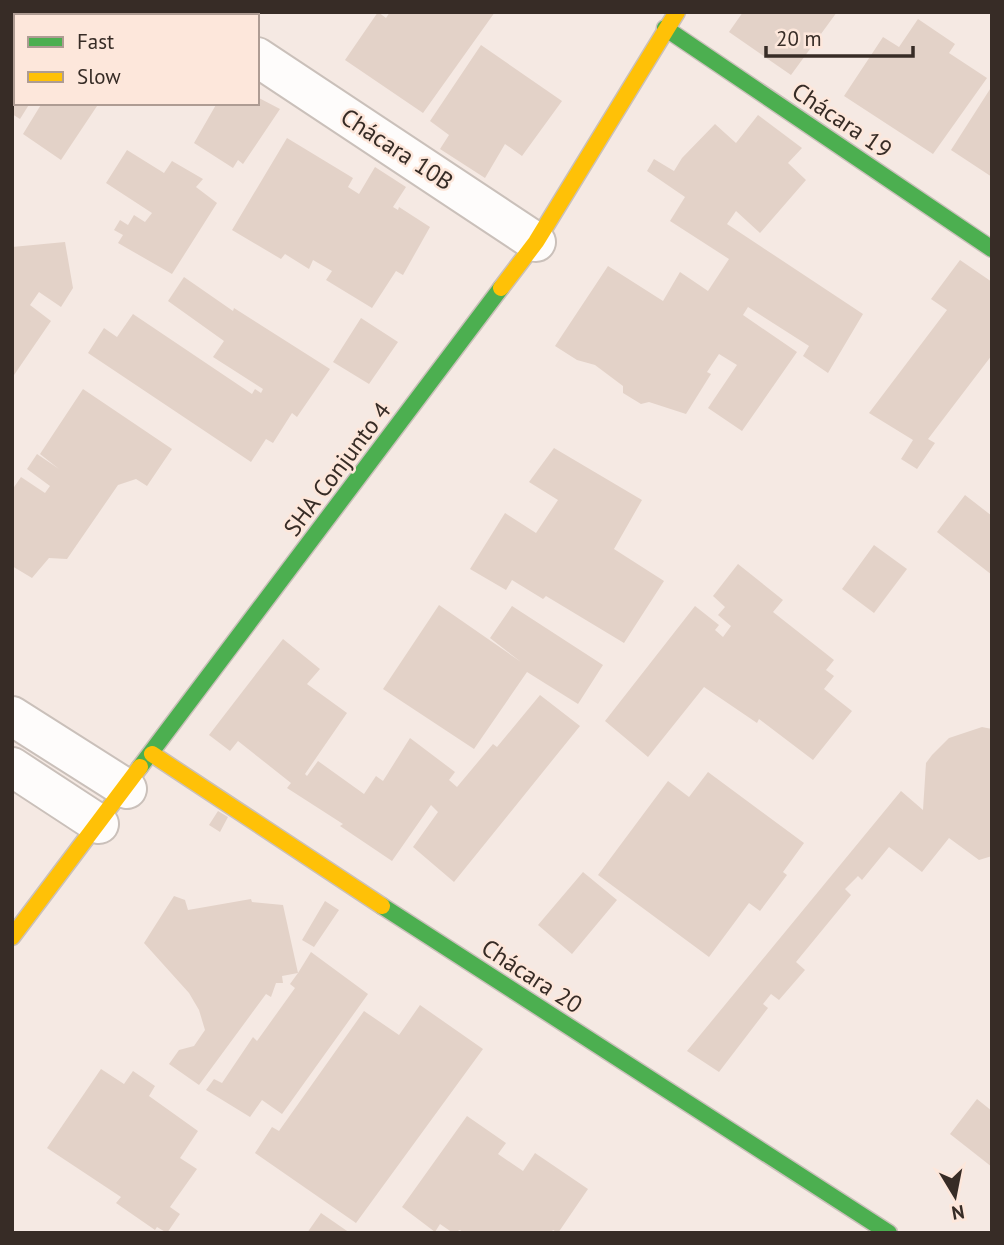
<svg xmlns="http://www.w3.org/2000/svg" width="1004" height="1245" viewBox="0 0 1004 1245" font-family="'PT Sans',sans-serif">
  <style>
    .building { fill: #e3d2c8 }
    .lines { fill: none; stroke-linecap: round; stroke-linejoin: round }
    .street-casing { stroke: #cac0ba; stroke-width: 42 }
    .fast-casing { stroke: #cac0ba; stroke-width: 19 }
    .slow-casing { stroke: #cac0ba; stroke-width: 19 }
    .street { stroke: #fefcfb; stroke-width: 38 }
    .fast { stroke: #4caf50; stroke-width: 16 }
    .slow { stroke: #ffc107; stroke-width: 16 }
    .labels { text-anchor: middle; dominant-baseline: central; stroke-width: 5; stroke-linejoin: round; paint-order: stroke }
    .street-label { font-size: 24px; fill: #372c26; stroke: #fde7db }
  </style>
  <rect width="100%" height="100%" fill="#f5e9e3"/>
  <path class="building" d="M 12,12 L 29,12 L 27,16 L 16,16 L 16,32 L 12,37 Z
    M 378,12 L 386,18 L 390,12 L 495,12 L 423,113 L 345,60 Z
    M 743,12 L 837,12 L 791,75 L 729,32 Z
    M 918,19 L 955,44 L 949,53 L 987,78 L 933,154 L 844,96 L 883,37 L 899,47 Z
    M 481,45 L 562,101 L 522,156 L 505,144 L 485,178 L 440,149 L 449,135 L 430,121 Z
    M 12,57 L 16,59 L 16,103 L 30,103 L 20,119 L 12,114 Z
    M 992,86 L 992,177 L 951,150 Z
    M 257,97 L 280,109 L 243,164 L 238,160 L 233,168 L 194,143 L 217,103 L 257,103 Z
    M 42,103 L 99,103 L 61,160 L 23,134 Z
    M 758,115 L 802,148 L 788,163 L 806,180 L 760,233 L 736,211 L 727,224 L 863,314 L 828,373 L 803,356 L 809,346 L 748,307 L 743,315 L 797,352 L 742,431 L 708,408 L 737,365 L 719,354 L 707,372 L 711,374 L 686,414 L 649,402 L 641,404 L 623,393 L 623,386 L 595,365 L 577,360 L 555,346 L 608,266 L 663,301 L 680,272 L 708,291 L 729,259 L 670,221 L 685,197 L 647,171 L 654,159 L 674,171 L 682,158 L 715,124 L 736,143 Z
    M 287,138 L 353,178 L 348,187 L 359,194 L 375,167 L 406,187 L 393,207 L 398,210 L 399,207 L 430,227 L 403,275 L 396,271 L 372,308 L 326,280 L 332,271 L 313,260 L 309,269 L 285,254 L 281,259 L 232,230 Z
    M 127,150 L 164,173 L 172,161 L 203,179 L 196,187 L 217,203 L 172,274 L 118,243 L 123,235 L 114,230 L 120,220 L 128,225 L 134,215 L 145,222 L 152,213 L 106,183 Z
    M 65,242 L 73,288 L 61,307 L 39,292 L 30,305 L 51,321 L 12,378 L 12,247 Z
    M 960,260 L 992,282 L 992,355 L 928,439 L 935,443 L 917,469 L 901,459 L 913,440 L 869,413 L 947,310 L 931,299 Z
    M 184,277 L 233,311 L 234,308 L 330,369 L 297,417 L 292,413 L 273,443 L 266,439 L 251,462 L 88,353 L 104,328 L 117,337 L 133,314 L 252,394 L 255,389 L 261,393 L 263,389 L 213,357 L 224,341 L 168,301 Z
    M 361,318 L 398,342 L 369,384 L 333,362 Z
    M 83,389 L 172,449 L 147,486 L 136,479 L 118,485 L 67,559 L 49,558 L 32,578 L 12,566 L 12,490 L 21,477 L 45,493 L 50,486 L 27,469 L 37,454 L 59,469 L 40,454 Z
    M 554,448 L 642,500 L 614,549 L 664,581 L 624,643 L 546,596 L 543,599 L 512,580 L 506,590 L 470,569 L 505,513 L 536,533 L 558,500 L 529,482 Z
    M 965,495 L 992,516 L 992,575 L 937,532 Z
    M 874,545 L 907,569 L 874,613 L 842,589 Z
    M 738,564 L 783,600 L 773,612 L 834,660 L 826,670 L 834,676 L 824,689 L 852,711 L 813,760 L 759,719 L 757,723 L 704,687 L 648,757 L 605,721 L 695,606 L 719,625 L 715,630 L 723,637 L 731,626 L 718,615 L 725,607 L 713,596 Z
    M 439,605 L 521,662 L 490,638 L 512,606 L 603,665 L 578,704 L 527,672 L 474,749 L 383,689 Z
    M 283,639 L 320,669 L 307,684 L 347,713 L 305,774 L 307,776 L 318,761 L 364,794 L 376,776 L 383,781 L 410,738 L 455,772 L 449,780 L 457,787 L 493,744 L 497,747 L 540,695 L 580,726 L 454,882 L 413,847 L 438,812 L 431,805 L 392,861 L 340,826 L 343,824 L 287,788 L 291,783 L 238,741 L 230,751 L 209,735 Z
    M 982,727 L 992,729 L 992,856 L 979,860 L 949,838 L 922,872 L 889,847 L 862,880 L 858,876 L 845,889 L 851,895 L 796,962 L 805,970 L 779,1000 L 771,994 L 763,1004 L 768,1008 L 719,1072 L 687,1051 L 901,791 L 923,810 L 926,763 L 932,755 L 949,738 Z
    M 708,772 L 804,843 L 783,872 L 787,875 L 760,911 L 749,903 L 709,957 L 598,875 L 668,781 L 689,797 Z
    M 218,811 L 228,817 L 220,832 L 209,825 Z
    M 583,872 L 617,900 L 572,954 L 538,925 Z
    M 174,896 L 185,900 L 188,910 L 251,899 L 252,902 L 283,905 L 298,973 L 311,952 L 368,994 L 282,1114 L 262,1100 L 250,1117 L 206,1090 L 214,1079 L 222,1083 L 253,1037 L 257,1041 L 295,988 L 290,984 L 298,973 L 282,976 L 283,983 L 276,983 L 271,997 L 266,994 L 199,1085 L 169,1064 L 179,1050 L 194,1046 L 205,1030 L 199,1010 L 189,993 L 144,943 Z
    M 325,901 L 339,910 L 314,947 L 302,940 Z
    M 420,1005 L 483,1049 L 356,1223 L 255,1153 L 272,1127 L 279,1131 L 364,1011 L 399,1035 Z
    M 101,1069 L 124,1084 L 133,1071 L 155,1086 L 149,1096 L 198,1131 L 180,1158 L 197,1169 L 170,1207 L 180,1214 L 167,1233 L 157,1227 L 155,1230 L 116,1203 L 121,1197 L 47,1148 Z
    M 977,1099 L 992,1111 L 992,1167 L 950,1134 Z
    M 467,1116 L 506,1143 L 498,1154 L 523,1171 L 535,1153 L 588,1189 L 558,1233 L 553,1230 L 551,1233 L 464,1233 L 460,1230 L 453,1233 L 440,1224 L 435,1232 L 402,1207 Z
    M 321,1213 L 350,1233 L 307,1233 Z"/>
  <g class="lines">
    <defs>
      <path id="street" d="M 189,12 L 195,16
        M 257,57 L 536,242
        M 12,716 L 127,789
        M 12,767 L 99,824"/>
      <path id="fast" d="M 665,28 L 992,249
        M 140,767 L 501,288
        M 382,906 L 889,1233"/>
      <path id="slow" d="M 501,288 L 536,242 L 677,12
        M 152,754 L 382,906
        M 12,937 L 140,767"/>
    </defs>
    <use href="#street" class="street-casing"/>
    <use href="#fast" class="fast-casing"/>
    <use href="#slow" class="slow-casing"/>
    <use href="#street" class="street"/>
    <use href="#fast" class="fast"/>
    <use href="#slow" class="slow"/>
  </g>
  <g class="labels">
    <g class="street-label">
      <text transform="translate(842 120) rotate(34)">Chácara 19</text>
      <text transform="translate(397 149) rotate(33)">Chácara 10B</text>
      <text transform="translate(337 469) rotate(-53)">SHA Conjunto 4</text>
      <text transform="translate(532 976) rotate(33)">Chácara 20</text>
    </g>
  </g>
  <rect width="1004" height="1245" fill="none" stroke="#372c26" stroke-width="28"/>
  <rect x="14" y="14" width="245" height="91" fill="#fde7db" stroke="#ae9c93" stroke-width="2"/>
  <rect x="28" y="37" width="35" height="10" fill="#4caf50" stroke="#ae9c93" stroke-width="2"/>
  <text x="77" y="49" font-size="21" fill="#372c26">Fast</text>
  <rect x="28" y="72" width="35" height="10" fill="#ffc107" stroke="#ae9c93" stroke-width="2"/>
  <text x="77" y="84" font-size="21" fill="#372c26">Slow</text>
  <g transform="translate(955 1196) rotate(170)" stroke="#fde7db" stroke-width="5" paint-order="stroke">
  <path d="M0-5L12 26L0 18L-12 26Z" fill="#372c26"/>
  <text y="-10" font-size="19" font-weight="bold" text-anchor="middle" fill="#372c26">N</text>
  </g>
  <path d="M766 46v10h147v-10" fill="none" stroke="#372c26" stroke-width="3.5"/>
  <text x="776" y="46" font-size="21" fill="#372c26" stroke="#fde7db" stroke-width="5" paint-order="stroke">20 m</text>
</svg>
